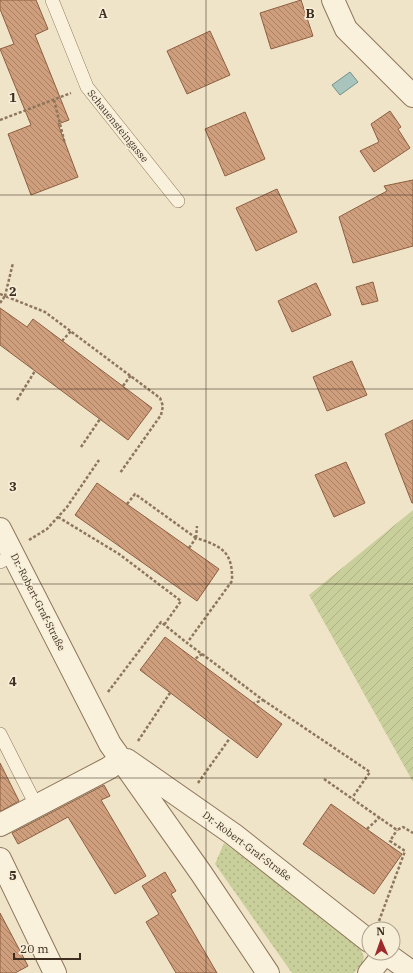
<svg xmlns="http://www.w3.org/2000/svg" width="413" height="973" viewBox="0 0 413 973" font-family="'IBM Plex Serif',serif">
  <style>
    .grass { fill: url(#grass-dots) }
    .garden { fill: url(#garden-furrows) }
    .water { fill: #a9c4bc; stroke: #6f938a }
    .building { fill: url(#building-back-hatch); stroke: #8d5f41 }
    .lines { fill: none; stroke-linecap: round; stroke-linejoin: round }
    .service-casing { stroke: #8d765c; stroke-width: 14 }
    .minor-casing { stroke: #8d765c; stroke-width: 24 }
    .path { stroke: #8d765c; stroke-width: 2.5; stroke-dasharray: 3 2; stroke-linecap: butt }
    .service { stroke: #faf1dc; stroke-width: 13 }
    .minor { stroke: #faf1dc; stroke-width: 22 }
    .grid { fill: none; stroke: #3d2e20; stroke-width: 1; stroke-opacity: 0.55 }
    .labels { text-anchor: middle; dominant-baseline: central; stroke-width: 3.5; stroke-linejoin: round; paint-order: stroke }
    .street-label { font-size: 10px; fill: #3d2e20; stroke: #f7eed8 }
    .grid-label { font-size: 13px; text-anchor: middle; font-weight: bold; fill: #3d2e20; stroke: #f7eed8; stroke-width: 3.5; stroke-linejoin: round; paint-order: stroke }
  </style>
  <defs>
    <pattern id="grass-dots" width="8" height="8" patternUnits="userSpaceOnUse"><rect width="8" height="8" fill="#c9cf9b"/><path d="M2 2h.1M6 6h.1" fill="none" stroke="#aeb285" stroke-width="1.8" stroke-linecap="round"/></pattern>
    <pattern id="garden-furrows" width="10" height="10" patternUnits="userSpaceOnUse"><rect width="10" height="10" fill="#c9cf9b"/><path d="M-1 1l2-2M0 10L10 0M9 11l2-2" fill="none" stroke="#aeb285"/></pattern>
    <pattern id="building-back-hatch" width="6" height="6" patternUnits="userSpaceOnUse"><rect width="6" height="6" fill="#cf9f7d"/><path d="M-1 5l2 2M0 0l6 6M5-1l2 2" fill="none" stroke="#a98266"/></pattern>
  </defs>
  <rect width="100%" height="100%" fill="#f0e4c8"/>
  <path class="grass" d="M 224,843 L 357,941 L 364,957 L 362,963 L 354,973 L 292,973 L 215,864 Z"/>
  <path class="garden" d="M 413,510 L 413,782 L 309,595 Z"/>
  <path class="water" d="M 350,72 L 358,82 L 340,95 L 332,85 Z"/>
  <path class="building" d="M 0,0 L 36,0 L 48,29 L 35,35 L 69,120 L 58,124 L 78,177 L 31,195 L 8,134 L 31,125 L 0,49 L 14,44 L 0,9 Z
    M 301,0 L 313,36 L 271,49 L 260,13 Z
    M 210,31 L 230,75 L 187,94 L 167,51 Z
    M 390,111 L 401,127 L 398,129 L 410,148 L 374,172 L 360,151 L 379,142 L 371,124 Z
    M 245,112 L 265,159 L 225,176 L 205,129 Z
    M 413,180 L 413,246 L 353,263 L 339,217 L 387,191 L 384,186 Z
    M 277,189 L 297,232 L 256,251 L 236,208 Z
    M 373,282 L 378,301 L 362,305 L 356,287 Z
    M 316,283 L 331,315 L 292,332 L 278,301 Z
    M 0,308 L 27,327 L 33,319 L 152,408 L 128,440 L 0,345 Z
    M 352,361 L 367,395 L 327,411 L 313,377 Z
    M 413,420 L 413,503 L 412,503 L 385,434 Z
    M 346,462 L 365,503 L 334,517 L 315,475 Z
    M 97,483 L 219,569 L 197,601 L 75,515 Z
    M 165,637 L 282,724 L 257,758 L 140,670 Z
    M 0,763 L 19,801 L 1,811 L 0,810 Z
    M 104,785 L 110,796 L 101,800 L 146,876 L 115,894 L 68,817 L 18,844 L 12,833 Z
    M 331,804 L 402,854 L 374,894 L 303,844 Z
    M 165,872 L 176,891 L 171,894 L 217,973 L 176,973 L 146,922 L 159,914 L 142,886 Z
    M 0,913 L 28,966 L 15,973 L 0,973 Z"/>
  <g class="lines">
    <defs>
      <path id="service" d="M 52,0 L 87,87 L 178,201
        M 0,562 L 14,555
        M 0,734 L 36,805"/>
      <path id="minor" d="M 333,0 L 346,29 L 413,96
        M 0,529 L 110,744 L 201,873 L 268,973
        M 0,825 L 109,768 L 120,760 L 127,760 L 233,834 L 369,941
        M 0,859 L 55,973
        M 385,953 L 413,973
        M 369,973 L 385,953"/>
    </defs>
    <use href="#service" class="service-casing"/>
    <use href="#minor" class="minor-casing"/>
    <path class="path" d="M 54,100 L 65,144
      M 0,120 L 71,93
      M 0,294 L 5,296 L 13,263
      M 0,303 L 5,296 L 45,312 L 160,398 L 163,406 L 161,415 L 120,473
      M 62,341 L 71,331
      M 123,386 L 131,375
      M 17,400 L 35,371
      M 81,447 L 100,419
      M 127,504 L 135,494 L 196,538
      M 58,517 L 119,554 L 181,601 L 164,625
      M 196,538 L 197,526
      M 29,540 L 47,529 L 67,507 L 99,460
      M 189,548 L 196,538 C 222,546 233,552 232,581 L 187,643 L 202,654 L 195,659
      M 202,654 L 263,700 L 254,703
      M 108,692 L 161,622 L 187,643
      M 263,700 L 370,772 L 352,798
      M 138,741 L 170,693
      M 324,779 L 397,830 L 403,827 L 413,833
      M 198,783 L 230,738
      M 367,829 L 380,817
      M 379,921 L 405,851 L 390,841 L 397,830"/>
    <use href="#service" class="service"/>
    <use href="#minor" class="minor"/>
  </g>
  <path class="grid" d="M 206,0 L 206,973M 0,195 L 413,195M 0,389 L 413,389M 0,584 L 413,584M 0,778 L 413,778"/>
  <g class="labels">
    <g class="street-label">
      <text transform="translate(118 126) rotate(51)">Schauensteingasse</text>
      <text transform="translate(38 602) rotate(63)">Dr.-Robert-Graf-Straße</text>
      <text transform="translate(247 846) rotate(37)">Dr.-Robert-Graf-Straße</text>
    </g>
  </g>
  <g class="grid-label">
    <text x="103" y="18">A</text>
    <text x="310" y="18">B</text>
    <text x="13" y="102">1</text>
    <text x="13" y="296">2</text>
    <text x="13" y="491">3</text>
    <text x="13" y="686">4</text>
    <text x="13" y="880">5</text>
  </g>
  <g transform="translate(381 941) rotate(358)"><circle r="19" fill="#f7eed8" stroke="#ada18e"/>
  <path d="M0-3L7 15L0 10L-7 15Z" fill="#9e2a2b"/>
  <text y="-6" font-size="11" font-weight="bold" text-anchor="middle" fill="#3d2e20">N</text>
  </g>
  <path d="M14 953v6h66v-6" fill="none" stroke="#3d2e20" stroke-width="2"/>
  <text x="20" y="953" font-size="12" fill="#3d2e20" stroke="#f7eed8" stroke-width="3" paint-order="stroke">20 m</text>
</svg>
